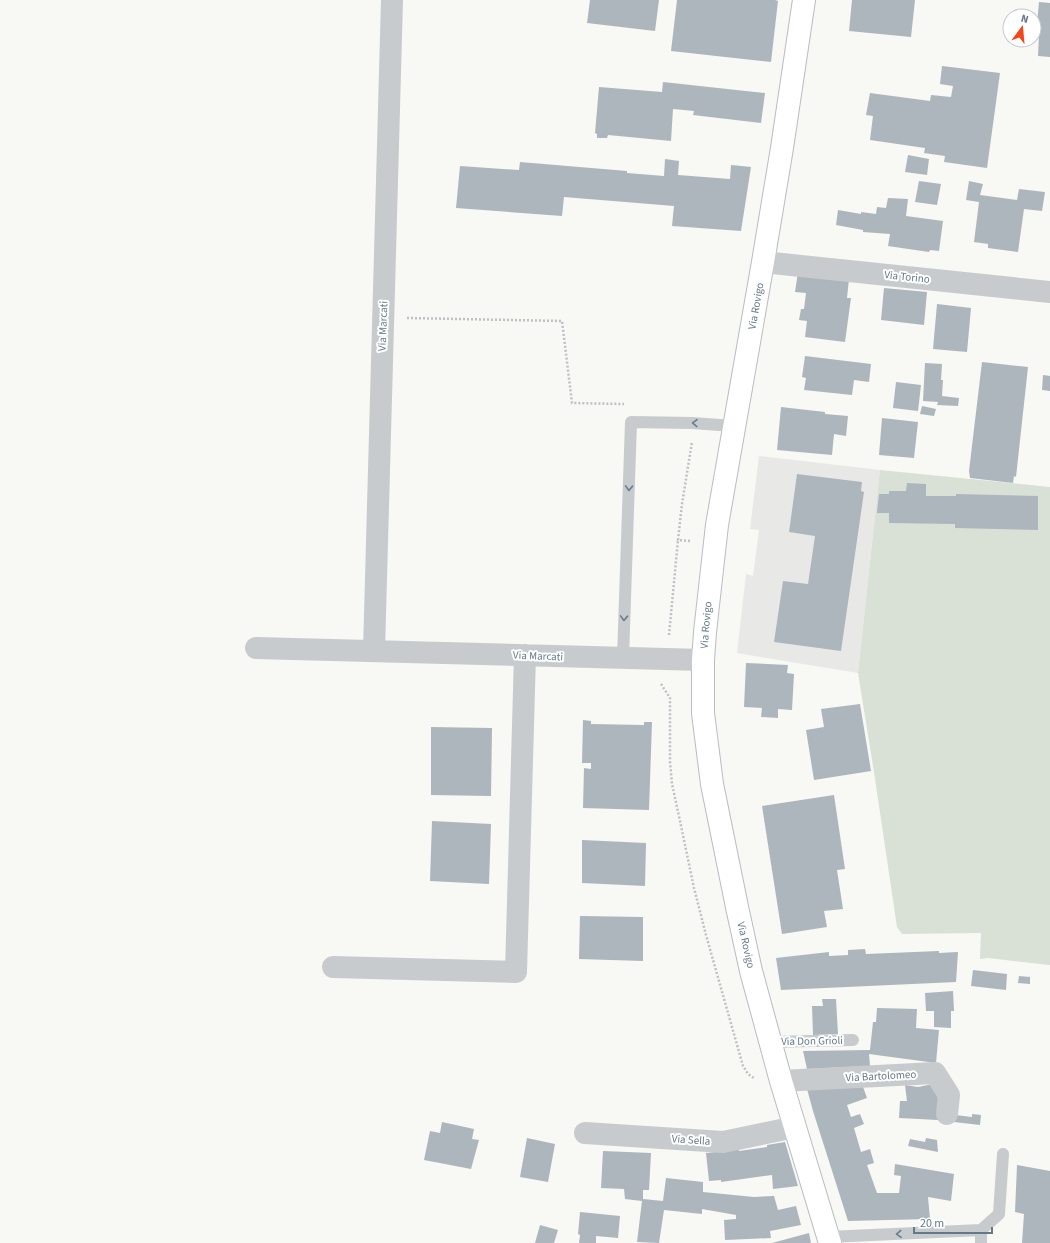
<svg xmlns="http://www.w3.org/2000/svg" width="1050" height="1243" viewBox="0 0 1050 1243" font-family="'Source Sans 3',sans-serif">
  <style>
    .built { fill: #e8e9e7 }
    .green { fill: #d9e0d5 }
    .building { fill: #adb6bc }
    .lines { fill: none; stroke-linecap: round; stroke-linejoin: round }
    .secondary-casing { stroke: #b7bdc1; stroke-width: 24 }
    .path { stroke: #bec1c3; stroke-width: 2.5; stroke-dasharray: 2 2; stroke-linecap: butt }
    .service { stroke: #c7cbce; stroke-width: 12 }
    .minor { stroke: #c7cbce; stroke-width: 22 }
    .secondary { stroke: #fff; stroke-width: 22 }
    .oneway { stroke: #697d8c }
    .labels { text-anchor: middle; dominant-baseline: central; stroke-width: 4; stroke-linejoin: round; paint-order: stroke }
    .street-label { font-size: 11px; fill: #647988; stroke: #fff }
  </style>
  <rect width="100%" height="100%" fill="#f8f8f4"/>
  <path class="built" d="M 759,456 L 880,470 L 858,673 L 737,653 L 746,574 L 753,576 L 759,530 L 750,529 Z"/>
  <path class="green" d="M 880,470 L 1050,487 L 1050,965 L 988,958 L 980,959 L 981,933 L 902,934 L 897,927 L 874,772 L 858,673 Z"/>
  <path class="building" d="M 590,0 L 659,0 L 655,31 L 587,23 Z
    M 677,0 L 775,0 L 778,1 L 771,62 L 671,51 Z
    M 852,0 L 915,0 L 911,37 L 849,31 Z
    M 1039,2 L 1050,3 L 1050,57 L 1038,56 L 1039,35 L 1036,35 Z
    M 942,66 L 1000,73 L 987,168 L 944,162 L 945,156 L 924,153 L 925,148 L 870,140 L 873,116 L 866,115 L 870,93 L 930,101 L 931,95 L 951,97 L 953,86 L 940,84 Z
    M 663,82 L 765,93 L 761,123 L 693,115 L 694,111 L 673,109 L 671,141 L 608,135 L 607,138 L 597,138 L 597,134 L 595,133 L 599,87 L 662,92 Z
    M 908,155 L 929,159 L 927,175 L 905,172 Z
    M 665,159 L 679,161 L 678,175 L 730,179 L 731,165 L 751,167 L 741,231 L 672,226 L 674,206 L 564,197 L 562,216 L 456,208 L 460,166 L 519,170 L 520,162 L 627,171 L 627,173 L 664,176 Z
    M 919,181 L 941,184 L 937,205 L 915,202 Z
    M 969,181 L 983,184 L 980,195 L 1017,200 L 1019,189 L 1045,192 L 1042,211 L 1024,209 L 1018,252 L 988,248 L 988,244 L 974,242 L 979,202 L 966,200 Z
    M 888,198 L 908,199 L 906,216 L 943,221 L 939,251 L 930,250 L 929,252 L 888,246 L 890,234 L 863,232 L 863,230 L 836,225 L 838,210 L 861,214 L 861,212 L 876,214 L 877,207 L 886,208 Z
    M 798,272 L 849,279 L 847,298 L 851,298 L 845,342 L 805,337 L 807,321 L 799,320 L 801,309 L 804,309 L 806,293 L 795,292 Z
    M 884,288 L 927,292 L 924,325 L 881,320 Z
    M 937,304 L 971,308 L 967,352 L 933,349 Z
    M 805,356 L 871,364 L 869,382 L 854,380 L 852,395 L 804,390 L 806,378 L 802,377 Z
    M 982,362 L 1028,367 L 1016,477 L 1014,476 L 1013,483 L 970,478 L 969,471 Z
    M 925,363 L 942,364 L 941,380 L 943,380 L 942,396 L 959,398 L 958,406 L 937,405 L 938,402 L 923,401 Z
    M 1043,375 L 1050,376 L 1050,391 L 1042,390 Z
    M 896,382 L 921,385 L 918,411 L 893,408 Z
    M 922,406 L 936,409 L 934,416 L 920,414 Z
    M 781,407 L 825,412 L 825,414 L 848,416 L 846,436 L 834,434 L 832,455 L 777,450 Z
    M 882,418 L 918,422 L 914,458 L 879,455 Z
    M 797,474 L 862,482 L 861,491 L 864,492 L 841,651 L 774,642 L 783,581 L 808,584 L 815,536 L 789,532 Z
    M 907,483 L 926,484 L 926,496 L 956,496 L 956,494 L 1038,496 L 1038,530 L 955,528 L 955,524 L 889,523 L 889,513 L 877,513 L 879,494 L 889,494 L 889,491 L 906,491 Z
    M 746,663 L 788,665 L 787,673 L 794,674 L 792,710 L 778,709 L 778,718 L 761,717 L 762,708 L 744,707 Z
    M 860,704 L 871,771 L 814,780 L 806,730 L 824,727 L 821,709 Z
    M 583,720 L 591,721 L 591,724 L 644,725 L 644,722 L 652,722 L 649,810 L 583,808 L 584,768 L 591,769 L 591,763 L 582,763 Z
    M 431,727 L 492,728 L 491,796 L 431,795 Z
    M 834,795 L 845,869 L 837,870 L 843,909 L 824,911 L 827,927 L 782,934 L 762,806 Z
    M 432,821 L 491,824 L 489,884 L 430,881 Z
    M 582,840 L 646,843 L 645,886 L 582,883 Z
    M 580,916 L 643,917 L 643,961 L 579,959 Z
    M 865,949 L 866,954 L 939,951 L 939,953 L 958,952 L 956,982 L 781,990 L 776,958 L 829,952 L 829,956 L 848,955 L 848,950 Z
    M 973,970 L 1007,974 L 1006,990 L 971,986 Z
    M 1019,976 L 1030,977 L 1030,984 L 1018,983 Z
    M 953,991 L 954,1011 L 951,1011 L 951,1028 L 934,1027 L 934,1011 L 926,1011 L 925,993 Z
    M 822,999 L 836,999 L 838,1034 L 813,1035 L 812,1006 L 823,1006 Z
    M 877,1008 L 917,1009 L 916,1028 L 939,1030 L 936,1063 L 869,1054 L 870,1066 L 807,1069 L 803,1051 L 870,1050 L 873,1022 L 876,1022 Z
    M 938,1083 L 938,1120 L 899,1118 L 900,1101 L 907,1101 L 905,1085 L 918,1087 Z
    M 862,1084 L 867,1098 L 847,1105 L 851,1117 L 860,1114 L 864,1124 L 854,1128 L 861,1152 L 870,1149 L 874,1163 L 867,1165 L 877,1193 L 899,1193 L 901,1176 L 894,1175 L 895,1164 L 954,1174 L 951,1201 L 928,1197 L 930,1219 L 848,1221 L 813,1111 L 807,1089 Z
    M 972,1114 L 981,1115 L 980,1125 L 954,1122 L 955,1115 L 972,1117 Z
    M 442,1122 L 474,1129 L 472,1139 L 479,1140 L 471,1169 L 424,1160 L 430,1131 L 440,1133 Z
    M 527,1138 L 555,1144 L 548,1182 L 520,1177 Z
    M 926,1138 L 937,1140 L 938,1152 L 908,1146 L 910,1139 L 925,1142 Z
    M 785,1142 L 798,1186 L 773,1189 L 772,1175 L 721,1182 L 721,1180 L 709,1181 L 706,1153 L 716,1152 L 738,1147 L 739,1151 L 767,1147 L 767,1145 Z
    M 603,1151 L 651,1153 L 649,1190 L 643,1190 L 643,1199 L 663,1201 L 666,1178 L 703,1182 L 703,1192 L 754,1197 L 774,1196 L 778,1210 L 796,1206 L 801,1225 L 770,1231 L 771,1238 L 725,1240 L 724,1220 L 736,1219 L 736,1215 L 702,1209 L 702,1214 L 664,1210 L 659,1243 L 637,1242 L 642,1201 L 625,1199 L 624,1189 L 601,1188 Z
    M 1017,1165 L 1050,1171 L 1050,1243 L 1022,1243 L 1024,1214 L 1015,1212 Z
    M 580,1212 L 620,1216 L 618,1238 L 596,1236 L 596,1243 L 579,1243 L 580,1235 L 578,1234 Z
    M 540,1225 L 558,1230 L 554,1243 L 535,1243 Z
    M 809,1233 L 811,1243 L 772,1243 Z"/>
  <g class="lines">
    <defs>
      <path id="secondary" d="M 804,0 L 782,148 L 763,262 L 717,525 L 705,632 L 703,660 L 703,713 L 712,784 L 737,907 L 751,971 L 781,1081 L 830,1243"/>
    </defs>
    <use href="#secondary" class="secondary-casing"/>
    <path class="path" d="M 407,318 L 562,321 L 572,403 L 624,404
      M 690,541 L 678,540 L 682,504 L 692,442
      M 669,635 L 678,540
      M 661,684 L 670,698 L 670,762 L 672,784 L 680,821 L 694,888 L 706,935 L 743,1066 L 748,1074 L 754,1078"/>
    <path class="service" d="M 623,658 L 631,422 L 692,423 L 734,426
      M 771,1042 L 853,1040
      M 981,1230 L 999,1214 L 1003,1154
      M 828,1237 L 981,1230 L 981,1243"/>
    <path class="minor" d="M 763,262 L 1050,292
      M 256,648 L 703,660
      M 374,651 L 392,0
      M 333,967 L 516,972 L 525,655
      M 781,1081 L 935,1073 L 949,1095 L 947,1114
      M 585,1133 L 723,1142 L 795,1127"/>
    <use href="#secondary" class="secondary"/>
  </g>
  <defs><path id="oneway-chevron" d="M-2-3.5L2.5 0L-2 3.5" fill="none" stroke-width="1.6" stroke-linecap="round" stroke-linejoin="round"/></defs>
  <g class="oneway">
    <use href="#oneway-chevron" transform="translate(695 423) rotate(-177)"/>
    <use href="#oneway-chevron" transform="translate(629 488) rotate(92)"/>
    <use href="#oneway-chevron" transform="translate(624 618) rotate(92)"/>
    <use href="#oneway-chevron" transform="translate(899 1234) rotate(177)"/>
  </g>
  <g class="labels">
    <g class="street-label">
      <text transform="translate(907 277) rotate(6)">Via Torino</text>
      <text transform="translate(756 306) rotate(-80)">Via Rovigo</text>
      <text transform="translate(383 326) rotate(-88)">Via Marcati</text>
      <text transform="translate(706 625) rotate(-85)">Via Rovigo</text>
      <text transform="translate(538 656) rotate(2)">Via Marcati</text>
      <text transform="translate(746 945) rotate(77)">Via Rovigo</text>
      <text transform="translate(812 1041) rotate(-1)">Via Don Grioli</text>
      <text transform="translate(881 1076) rotate(-3)">Via Bartolomeo</text>
      <text transform="translate(691 1140) rotate(4)">Via Sella</text>
    </g>
  </g>
  <g transform="translate(1022 28) rotate(16)"><circle r="19" fill="#ffffff" stroke="#c1c9cf"/>
  <path d="M0-3L7 15L0 10L-7 15Z" fill="#f1481a"/>
  <text y="-6" font-size="11" font-weight="bold" text-anchor="middle" fill="#647988">N</text>
  </g>
  <path d="M914 1227v6h78v-6" fill="none" stroke="#647988" stroke-width="2"/>
  <text x="920" y="1227" font-size="12" fill="#647988" stroke="#ffffff" stroke-width="3" paint-order="stroke">20 m</text>
</svg>
